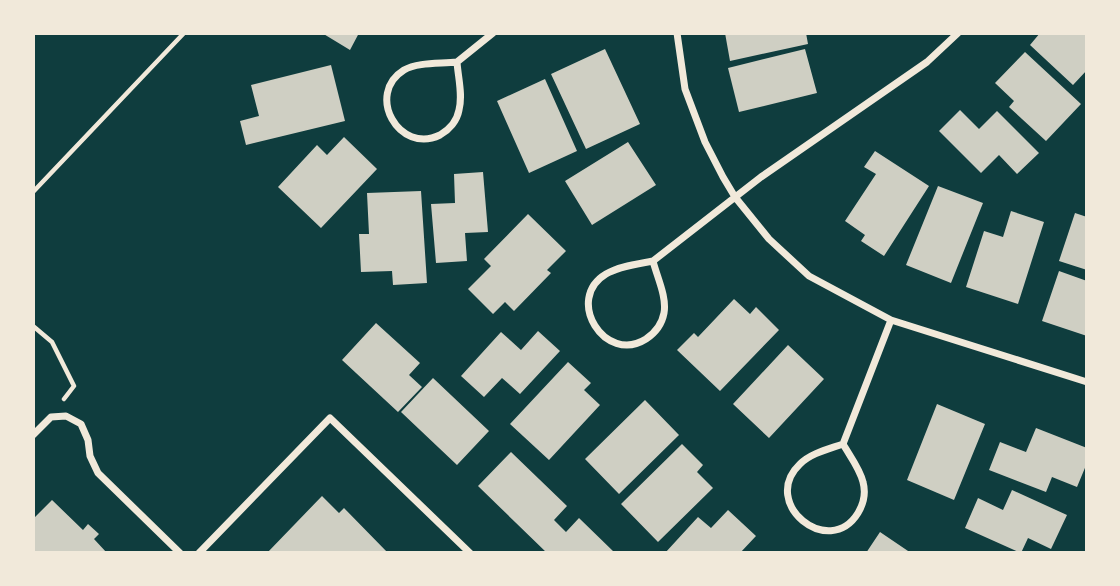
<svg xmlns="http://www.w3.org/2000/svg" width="1120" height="586" viewBox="0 0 1120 586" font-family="Rubik,sans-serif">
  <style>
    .building { fill: #cfcfc3 }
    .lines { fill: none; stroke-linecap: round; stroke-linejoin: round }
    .path { stroke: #f1e9da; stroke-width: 4.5 }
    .minor { stroke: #f1e9da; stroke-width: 7 }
  </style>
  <rect width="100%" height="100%" fill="#0f3d3e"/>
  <path class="building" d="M 322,33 L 359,33 L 350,50 Z
    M 725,33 L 806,33 L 808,44 L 730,61 Z
    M 1040,33 L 1087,33 L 1087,70 L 1073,85 L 1030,45 Z
    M 605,49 L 640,124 L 586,149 L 551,74 Z
    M 805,49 L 817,93 L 739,112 L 728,68 Z
    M 1025,52 L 1081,104 L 1046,141 L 1009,107 L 1014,101 L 995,83 Z
    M 331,65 L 345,121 L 246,145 L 240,121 L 259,116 L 251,85 Z
    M 545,79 L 577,151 L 529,173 L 497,101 Z
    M 960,110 L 979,129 L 997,111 L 1039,153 L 1017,174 L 999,155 L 981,173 L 939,131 Z
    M 344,137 L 377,169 L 321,228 L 278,187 L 317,145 L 327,155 Z
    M 628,142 L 656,185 L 592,225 L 565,181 Z
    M 875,151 L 929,186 L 884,256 L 861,241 L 865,235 L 845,221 L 876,174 L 864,167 Z
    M 483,172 L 488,232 L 465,233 L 467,261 L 436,263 L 431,204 L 455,203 L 454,174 Z
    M 938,186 L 983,203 L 951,283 L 906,265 Z
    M 421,191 L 427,283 L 393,285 L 392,271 L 361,272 L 359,234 L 369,234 L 367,193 Z
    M 1011,211 L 1044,222 L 1018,304 L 966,287 L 984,231 L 1003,237 Z
    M 1075,213 L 1087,217 L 1087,270 L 1059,261 Z
    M 528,214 L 566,251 L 547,270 L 551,273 L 514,311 L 505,302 L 493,314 L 468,289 L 491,266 L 484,259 Z
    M 1059,271 L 1087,281 L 1087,336 L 1042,321 Z
    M 734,299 L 750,314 L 756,307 L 779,330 L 720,391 L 677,350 L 694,333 L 698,337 Z
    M 376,323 L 420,363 L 409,375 L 422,387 L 398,412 L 342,360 Z
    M 538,331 L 560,351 L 520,394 L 502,378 L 484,397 L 461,376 L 501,332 L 521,350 Z
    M 788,345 L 824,379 L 769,438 L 733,404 Z
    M 568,362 L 591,383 L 584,390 L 600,405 L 549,460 L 510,424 Z
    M 433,378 L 489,431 L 457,465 L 401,412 Z
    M 645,400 L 679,435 L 619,494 L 585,459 Z
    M 937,404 L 985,424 L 954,500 L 907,480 Z
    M 1036,428 L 1087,448 L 1087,463 L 1077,487 L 1052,477 L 1046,492 L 989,470 L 1000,442 L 1026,452 Z
    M 682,444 L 703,465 L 697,472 L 713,488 L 658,542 L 621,504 Z
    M 511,452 L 567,506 L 554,520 L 566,532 L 579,518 L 615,553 L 547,553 L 478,486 Z
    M 1012,490 L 1067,515 L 1051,549 L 1028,538 L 1021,553 L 965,528 L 978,498 L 1003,510 Z
    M 322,496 L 339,513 L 344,508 L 388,553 L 267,553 Z
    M 52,500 L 83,530 L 88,524 L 99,534 L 94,539 L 107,553 L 33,553 L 33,519 Z
    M 728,510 L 756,536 L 740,553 L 665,553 L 698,517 L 711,528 Z
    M 880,532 L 911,553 L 866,553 Z"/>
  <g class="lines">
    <path class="path" d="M 33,192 L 184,33
      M 33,326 L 52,342 L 74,386 L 64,399"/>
    <path class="minor" d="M 677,33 L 685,89 L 705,142 L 723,177 L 735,197 L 769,239 L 809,276 L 891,320 L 1087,382
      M 457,62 C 458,77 463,95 459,110 C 457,121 449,130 440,135 C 399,155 365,94 404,70 C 418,62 440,64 457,62 Z
      M 457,62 L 493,33
      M 653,261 L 761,177 L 927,62 L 958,33
      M 653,261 C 657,277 667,297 664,313 C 662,324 655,333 646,339 C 605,365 564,299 606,274 C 619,266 638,264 653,261 Z
      M 33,435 L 51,417 L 66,416 L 81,424 L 88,440 L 90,456 L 98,473 L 180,553
      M 843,444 C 850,456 860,469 863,482 C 866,493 864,503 858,513 C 829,560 759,503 800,464 C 811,453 829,449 843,444 Z
      M 843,444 L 891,320
      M 199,553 L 330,418 L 470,553"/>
  </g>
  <rect width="1120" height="586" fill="none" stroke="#f1e9da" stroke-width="70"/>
</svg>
